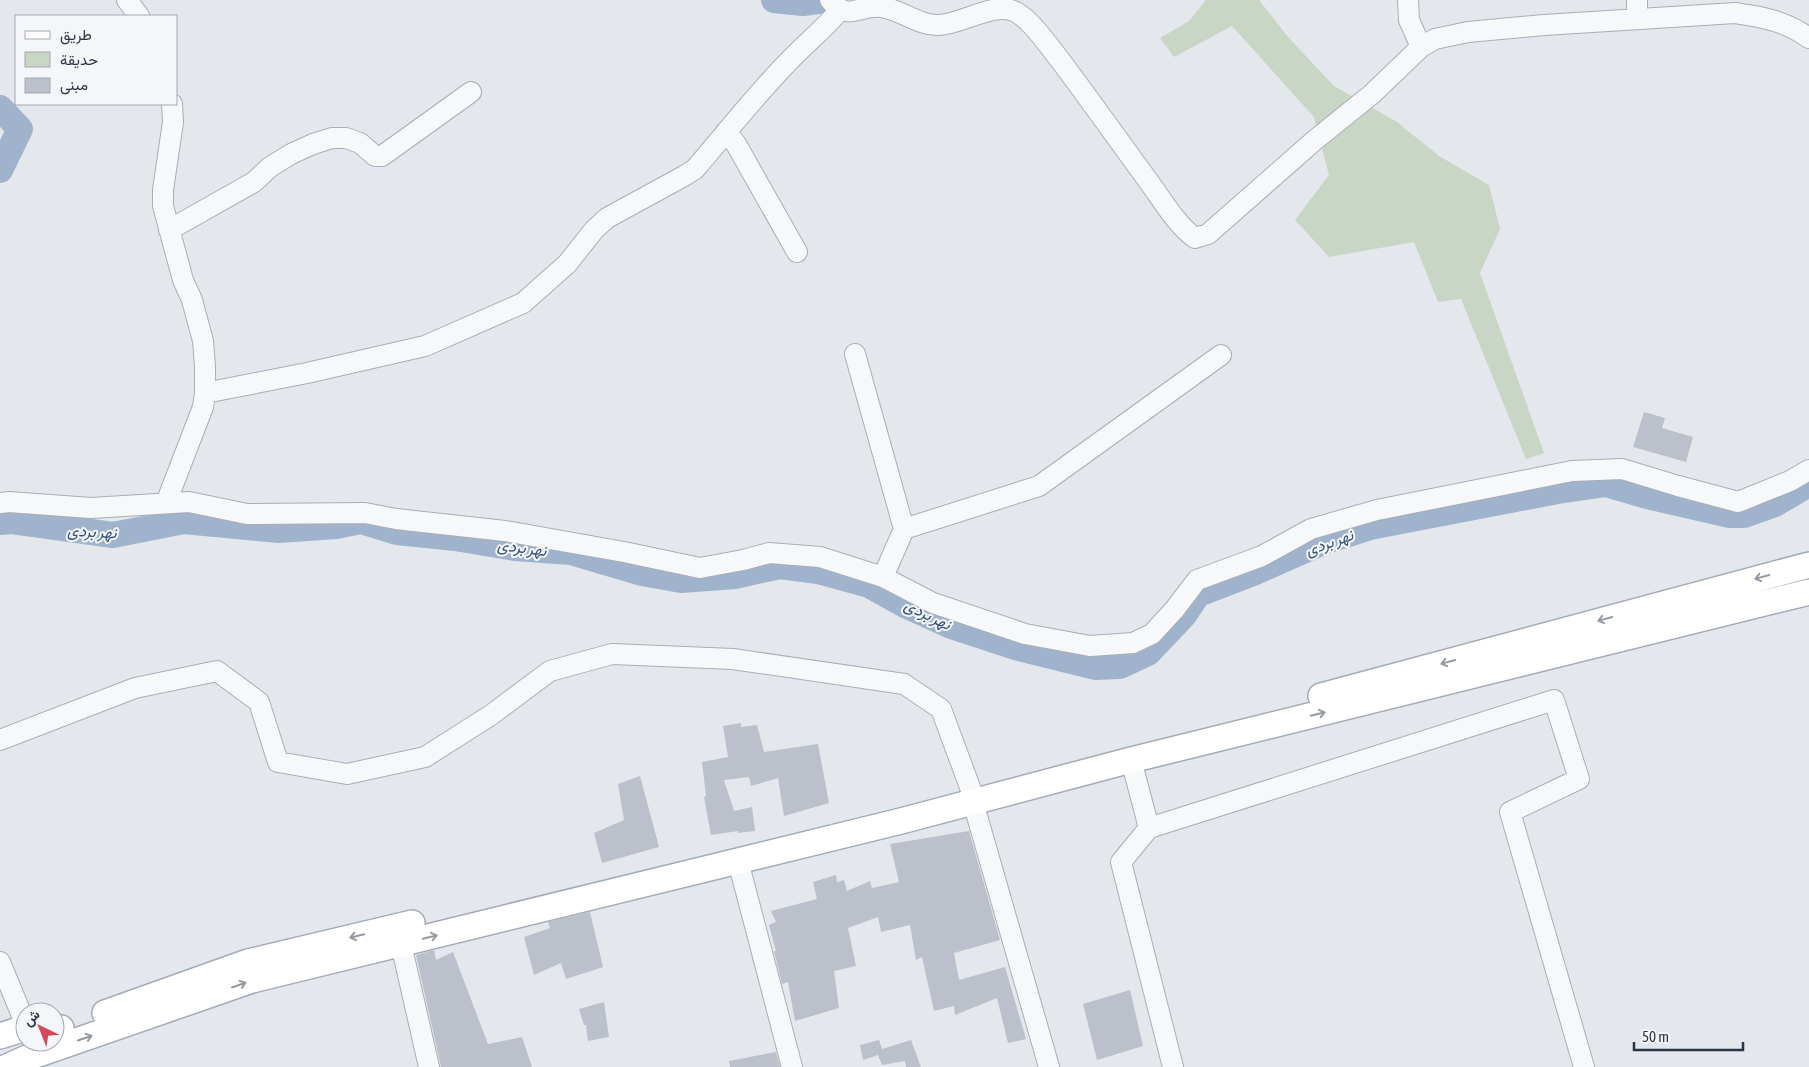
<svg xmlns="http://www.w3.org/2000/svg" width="1809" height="1067" viewBox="0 0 1809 1067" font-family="'Asap Condensed',Vazirmatn,sans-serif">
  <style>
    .green { fill: #c9d6c5 }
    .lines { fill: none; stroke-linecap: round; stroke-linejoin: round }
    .river { stroke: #9fb4cc; stroke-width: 26 }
    .building { fill: #bbc0ca }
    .minor-casing { stroke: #a9aeb7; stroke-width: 22 }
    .major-casing { stroke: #a3abb8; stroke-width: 28 }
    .minor { stroke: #f7f8fa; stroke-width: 20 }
    .major { stroke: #fff; stroke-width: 25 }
    .oneway { stroke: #959aa2 }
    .labels { text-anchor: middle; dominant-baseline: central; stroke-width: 4; stroke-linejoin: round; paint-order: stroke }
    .water-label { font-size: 16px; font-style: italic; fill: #34527a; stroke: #f4f6f9 }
  </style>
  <rect width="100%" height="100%" fill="#e4e7ec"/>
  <path class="green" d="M 1206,0 L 1259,0 L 1288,37 L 1334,86 L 1397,122 L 1439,156 L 1489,185 L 1500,229 L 1480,273 L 1544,453 L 1526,459 L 1461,299 L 1438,302 L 1414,242 L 1329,257 L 1295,220 L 1329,175 L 1314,117 L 1232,26 L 1174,57 L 1160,38 L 1189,21 Z"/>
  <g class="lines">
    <path class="river" d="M 774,0 L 803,3 L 825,0
      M 0,108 L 20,129 L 0,170
      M 0,522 L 12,521 L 113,535 L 184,521 L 279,530 L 336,526 L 361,521 L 397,532 L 455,538 L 515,548 L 571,552 L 642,573 L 681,580 L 735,576 L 780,566 L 818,571 L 869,585 L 907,606 L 951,626 L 1015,647 L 1095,667 L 1120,666 L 1148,653 L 1184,615 L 1198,594 L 1253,573 L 1323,542 L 1370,527 L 1558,491 L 1606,484 L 1647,496 L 1730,515 L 1744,515 L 1775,504 L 1809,484"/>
  </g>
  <path class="building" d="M 1644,412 L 1665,418 L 1662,428 L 1693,437 L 1686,462 L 1633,447 Z
    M 741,723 L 741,727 L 757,725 L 764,752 L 818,744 L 829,803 L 784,816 L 778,778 L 751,786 L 749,777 L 724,780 L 734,811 L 752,807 L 755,831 L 738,833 L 738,831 L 711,835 L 704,797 L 706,796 L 702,762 L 728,757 L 723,726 Z
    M 640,776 L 659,847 L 602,863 L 594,833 L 624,820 L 618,784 Z
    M 969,831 L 1000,940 L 954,953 L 959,980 L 1005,967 L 1026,1039 L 1008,1043 L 997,998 L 955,1015 L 954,1006 L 934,1011 L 922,957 L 916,960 L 910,925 L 881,932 L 878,917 L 848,928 L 856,966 L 834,971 L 839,1008 L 795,1021 L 788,982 L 782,984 L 774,951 L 776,951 L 769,925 L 776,922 L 771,911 L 817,899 L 813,882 L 836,875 L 837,882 L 844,880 L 847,891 L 870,881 L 872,888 L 899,882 L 890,844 Z
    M 590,912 L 603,967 L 566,979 L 561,963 L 534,975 L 524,937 L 550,928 L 548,922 Z
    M 434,950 L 436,960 L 453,952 L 488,1044 L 522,1037 L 532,1067 L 441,1067 L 416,955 Z
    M 1130,990 L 1143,1046 L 1097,1060 L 1083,1004 Z
    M 604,1002 L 609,1037 L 588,1041 L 586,1025 L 584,1025 L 579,1009 Z
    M 879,1040 L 882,1049 L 911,1040 L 921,1067 L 906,1067 L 905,1061 L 882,1065 L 878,1055 L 863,1060 L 860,1045 Z
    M 776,1052 L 780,1067 L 730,1067 L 729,1061 Z"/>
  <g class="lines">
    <defs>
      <path id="minor" d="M 127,0 L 139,16
        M 830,0 C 850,23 858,4 882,7 C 902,10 919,26 939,25 C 962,24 995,1 1016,12 C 1032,21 1048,45 1060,60 C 1090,100 1119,141 1149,182 C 1163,201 1176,224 1195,238 L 1208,234 L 1315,140 L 1372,94 L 1421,47 L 1435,39 L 1468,32 L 1544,25 L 1735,13 C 1763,17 1785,21 1809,38
        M 1408,0 L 1409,20 L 1421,47
        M 1637,0 L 1637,19
        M 726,132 L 736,144 L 797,252
        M 169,230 L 254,182 L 270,167 L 291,154 L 313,144 L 332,138 L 346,138 L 360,143 L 375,156 L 382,156 L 471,92
        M 855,354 L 904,529
        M 205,393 L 307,373 L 425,346 L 523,303 L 567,264 L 594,230 L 607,218 L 684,176 L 695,169 C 726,133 755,96 788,62 C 805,44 824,29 840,10
        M 0,503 L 9,502 L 91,508 L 189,502 L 247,514 L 365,513 L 396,519 L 505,531 L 624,552 L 700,568 L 743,560 L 769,553 L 820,557 L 883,577 L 933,603 L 1025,634 L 1090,646 L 1133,643 L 1152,634 L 1175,609 L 1197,580 L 1262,556 L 1311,529 L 1377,510 L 1572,471 L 1622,469 L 1678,486 L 1738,502 L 1790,481 L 1809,470
        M 166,503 L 203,407 L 205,393 L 205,366 L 203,341 L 192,300 L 183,280 L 163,206 L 163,190 L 173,122 L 172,104
        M 883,577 L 904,529 L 1039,486 L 1221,355
        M 0,740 L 135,688 L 217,671 L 259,702 L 278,762 L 347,774 L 425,757 L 491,715 L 550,671 L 612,654 L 733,659 L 904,684 L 941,709 L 971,790
        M 1131,760 L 1149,828
        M 973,802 L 1049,1067
        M 738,861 L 792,1067
        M 401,944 L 429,1067
        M 0,962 L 25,1023
        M 1173,1067 L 1121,862 L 1149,828 L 1554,700 L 1579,779 L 1510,812 L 1584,1067"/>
      <path id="major" d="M 1321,696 L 1809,565
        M 105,1013 L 248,962 L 412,923
        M 55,1027 L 61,1028
        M 0,1036 L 25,1028
        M 7,1067 L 27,1058 L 252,980 L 901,821 L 1131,760 L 1809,592"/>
    </defs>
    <use href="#minor" class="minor-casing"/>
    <use href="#major" class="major-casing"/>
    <use href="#minor" class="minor"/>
    <use href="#major" class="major"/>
  </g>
  <defs><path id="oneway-shaft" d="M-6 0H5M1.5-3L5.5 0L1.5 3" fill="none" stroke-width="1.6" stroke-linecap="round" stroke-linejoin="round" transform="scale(1.25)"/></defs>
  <g class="oneway">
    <use href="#oneway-shaft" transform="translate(1762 577) rotate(165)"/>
    <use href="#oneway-shaft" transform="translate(1605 619) rotate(165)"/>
    <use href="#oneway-shaft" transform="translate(1448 662) rotate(165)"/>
    <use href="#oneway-shaft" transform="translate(1318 714) rotate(-14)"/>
    <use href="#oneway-shaft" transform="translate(357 936) rotate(167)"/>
    <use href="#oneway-shaft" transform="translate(430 937) rotate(-14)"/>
    <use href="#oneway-shaft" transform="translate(239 985) rotate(-19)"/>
    <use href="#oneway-shaft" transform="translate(85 1038) rotate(-19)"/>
  </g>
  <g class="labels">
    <g class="water-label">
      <text transform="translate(92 531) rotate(3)">نهر بردى</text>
      <text transform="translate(1329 542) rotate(-20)">نهر بردى</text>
      <text transform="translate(522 547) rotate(7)">نهر بردى</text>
      <text transform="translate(928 614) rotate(26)">نهر بردى</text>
    </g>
  </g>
  <rect x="15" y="15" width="162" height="90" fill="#f4f6f9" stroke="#a4a8b1"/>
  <rect x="25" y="31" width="25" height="8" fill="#ffffff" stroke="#a4a8b1"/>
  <text x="60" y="40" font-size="15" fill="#2b3445">طريق</text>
  <rect x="25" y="52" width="25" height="15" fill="#c9d6c5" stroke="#a4a8b1"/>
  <text x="60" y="65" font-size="15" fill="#2b3445">حديقة</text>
  <rect x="25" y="78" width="25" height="15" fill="#bbc0ca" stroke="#a4a8b1"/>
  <text x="60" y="90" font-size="15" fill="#2b3445">مبنى</text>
  <g transform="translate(40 1027) rotate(317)"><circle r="24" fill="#f4f6f9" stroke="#a4a8b1"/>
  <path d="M0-4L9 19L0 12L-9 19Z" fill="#d1495b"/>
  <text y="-8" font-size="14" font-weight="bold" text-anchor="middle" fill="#2b3445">ش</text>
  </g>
  <path d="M1634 1042v8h109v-8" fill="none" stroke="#2b3445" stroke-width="2.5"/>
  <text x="1642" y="1042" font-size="15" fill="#2b3445" stroke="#f4f6f9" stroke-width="4" paint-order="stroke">50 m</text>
</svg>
